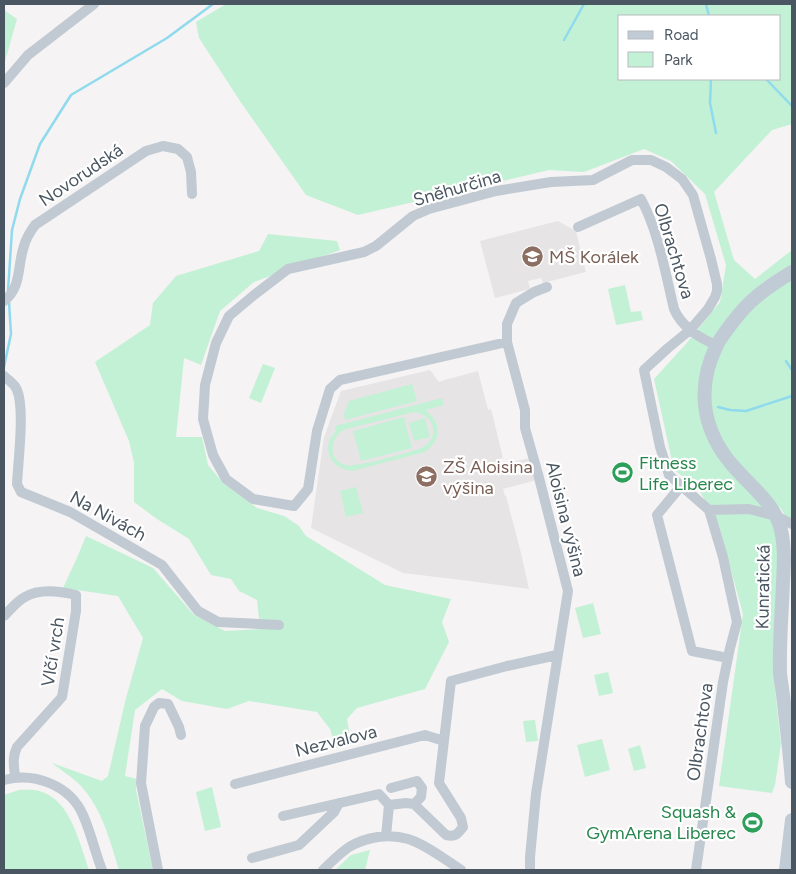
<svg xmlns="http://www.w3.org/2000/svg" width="796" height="874" viewBox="0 0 796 874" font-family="Figtree,sans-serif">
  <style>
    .education { fill: #e6e4e5 }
    .green { fill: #c3f1d5; fill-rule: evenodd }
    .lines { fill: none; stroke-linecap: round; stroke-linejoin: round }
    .stream { stroke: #90daee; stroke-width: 2.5 }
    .street { stroke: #c1cad2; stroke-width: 10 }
    .secondary { stroke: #c1cbd6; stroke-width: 14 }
    .labels { text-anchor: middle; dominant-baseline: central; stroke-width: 4.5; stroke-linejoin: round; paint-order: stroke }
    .street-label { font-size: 18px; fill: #4a5661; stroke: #fff }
    .education-label { font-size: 18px; fill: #785e54; stroke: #fff; text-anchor: start }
    .leisure-label { font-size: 18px; fill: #27864d; stroke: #fff; text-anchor: start }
  </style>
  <rect width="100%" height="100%" fill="#f5f3f3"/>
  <path class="education" d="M 558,221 L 576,231 L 586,272 L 543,283 L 541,278 L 528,281 L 530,289 L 495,298 L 480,241 Z
    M 430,370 L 439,382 L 448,379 L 478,371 L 488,410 L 491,409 L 503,458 L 496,460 L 497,466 L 530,458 L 536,480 L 503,489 L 505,496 L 506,496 L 521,553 L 529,589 L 470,581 L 403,573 L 311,528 L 324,437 L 341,391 Z"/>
  <path class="green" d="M 226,4 L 792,4 L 792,124 L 772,130 L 714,192 L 734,260 L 755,279 L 792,250 L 792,526 L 779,506 L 776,601 L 773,671 L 781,744 L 775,785 L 772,793 L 719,786 L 743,614 L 719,526 L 698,488 L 674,470 L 654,379 L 685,345 L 720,302 L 726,265 L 705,194 L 671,161 L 644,149 L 584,172 L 549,170 L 358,215 L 306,195 L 242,104 L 199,38 L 196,22 ZM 620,16 L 780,16 L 780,79 L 620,79 Z
    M 4,10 L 17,19 L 4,65 Z
    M 268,234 L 337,241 L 340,250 L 254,282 L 220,311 L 201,365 L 184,358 L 176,437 L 202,437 L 208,465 L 223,483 L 257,508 L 284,516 L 299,526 L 306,536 L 385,585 L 451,599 L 442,622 L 449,642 L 425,689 L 357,708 L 347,719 L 351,742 L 336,748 L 330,729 L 317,712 L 249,701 L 227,709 L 182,701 L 162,689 L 135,710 L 125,776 L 137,779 L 136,790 L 153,870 L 119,870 C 110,841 102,808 80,785 C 72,777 61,770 52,763 L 102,781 L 108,776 L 126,698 L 143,638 L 118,596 L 63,588 L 76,560 L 86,536 L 153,568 L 194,615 L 225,631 L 260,629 L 257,600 L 239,591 L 231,579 L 211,575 L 189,539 L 157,519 L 134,502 L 134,463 L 129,441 L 95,362 L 150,325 L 153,303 L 176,276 L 259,251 Z
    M 625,285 L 631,312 L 641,311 L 643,320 L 616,325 L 608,289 Z
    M 263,364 L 275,368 L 261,403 L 249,398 Z
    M 412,384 L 417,401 L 345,420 L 344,414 L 349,401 Z
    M 442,398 L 444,405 L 425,410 C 442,422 442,440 425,452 L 352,471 C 330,469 320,447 336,431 L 335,426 ZM 414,412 C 437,415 440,441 419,449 C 405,453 356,468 345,465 C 328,459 330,439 343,430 Z
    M 404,417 L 412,448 L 361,461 L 353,431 Z
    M 425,418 L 430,437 L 414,441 L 409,423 Z
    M 356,487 L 363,513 L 346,517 L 340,491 Z
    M 593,603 L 601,634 L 583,638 L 575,608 Z
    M 608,672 L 613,693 L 599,696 L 594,675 Z
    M 535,720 L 538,741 L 526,742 L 523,721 Z
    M 602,739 L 610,770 L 585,777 L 577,745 Z
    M 640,745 L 646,768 L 634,771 L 628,749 Z
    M 212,787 L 221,827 L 205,831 L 196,792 Z
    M 19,790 C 26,790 35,789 42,792 C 71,801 80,845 89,870 L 4,870 L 4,795 Z
    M 370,850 L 365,870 L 335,870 L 351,855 Z"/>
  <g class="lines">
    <path class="stream" d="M 706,4 L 709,16
      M 564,40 L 584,4
      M 711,79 L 710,103 L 716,133
      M 766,79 L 792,106
      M 8,291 L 12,230 L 20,199 L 40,144 L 71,95 L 167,38 L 213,4
      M 786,361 L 792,370
      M 4,367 L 11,334 L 9,302
      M 718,407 L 730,410 L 746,411 L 792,396"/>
    <path class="street" d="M 4,83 L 28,55 L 94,4
      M 578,227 L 641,199 C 659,233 665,272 674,309 C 681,326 700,339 717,345
      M 4,301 C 22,287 17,266 24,246 C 26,238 30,232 35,225 L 146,151 L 163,146 L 178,149 L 187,157 L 191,172 L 192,194
      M 507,342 L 393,368 L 340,380 L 330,389 L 317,431 L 308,489 L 294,506 L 253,499 L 226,479 L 213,455 L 203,419 L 205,385 L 216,343 L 229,316 L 254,295 L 288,269 L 364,252 L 376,246 L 413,216 L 429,209 L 496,191 L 551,182 L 593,180 L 632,160 L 651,160 L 666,167 L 682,179 L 693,195 L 711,259 L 717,284 L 717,291 L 715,297 L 708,309 L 690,330 L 668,348 L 644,370 L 660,447 L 669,475 L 709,510 L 723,557 L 737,622 L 730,648 L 723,682 L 696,870
      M 4,376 C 9,381 15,384 17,390 C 25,409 18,462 17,484 L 21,492 L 70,512 L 162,565 L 198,611 L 218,622 L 279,625
      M 681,486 L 657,515 L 692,651 L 728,658
      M 709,510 L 749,509 L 776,516 L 792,524
      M 4,616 C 10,610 17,601 25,597 C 40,588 60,591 76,595 L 76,611 L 62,697 L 17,747 C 12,757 14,766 15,777
      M 4,780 C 34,772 70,785 83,815 C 91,833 95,852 102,870
      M 235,784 L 425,735 L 444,741
      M 414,804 L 446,835 C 455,837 457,835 463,827 L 461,818 L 439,783 L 451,681 L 507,666 L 557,655
      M 389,805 L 406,803 L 414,804 L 421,797 L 422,788 L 417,781 L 391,788
      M 283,816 L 379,794 L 389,805 L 386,836
      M 252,858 L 299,845 L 334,812 L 339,803
      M 158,870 L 141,783 L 145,726 L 154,707 L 159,703 L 168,704 L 179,727 L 181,735
      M 323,870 C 331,862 339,854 349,847 C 366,837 389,833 408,839 C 425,844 446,860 461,870
      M 530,870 L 530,857 L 536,794 L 568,591 L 538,474 L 525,428 L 525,410 L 507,342 L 507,324 L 516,303 L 534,292 L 547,287"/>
    <path class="secondary" d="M 792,272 C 779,280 766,288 755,298 C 746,305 739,314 732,323 C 727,330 721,337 717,345 C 697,385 701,426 729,461 C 745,482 775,502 781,530 C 785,547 784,565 783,582 C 782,612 779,643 780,673 C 781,683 783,693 784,703 C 787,729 790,756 792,782
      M 786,870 L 792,820"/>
  </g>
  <defs>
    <symbol id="school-disc" viewBox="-11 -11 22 22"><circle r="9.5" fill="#8d6e63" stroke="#fff"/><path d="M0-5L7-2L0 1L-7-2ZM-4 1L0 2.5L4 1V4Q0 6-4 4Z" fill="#fff"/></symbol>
    <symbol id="stadium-disc" viewBox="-11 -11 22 22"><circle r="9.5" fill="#2e9e5b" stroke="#fff"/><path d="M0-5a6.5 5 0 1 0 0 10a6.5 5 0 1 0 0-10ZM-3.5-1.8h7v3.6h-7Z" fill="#fff"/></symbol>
  </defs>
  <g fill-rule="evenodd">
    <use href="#school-disc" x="520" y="244" width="25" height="25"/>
    <use href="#stadium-disc" x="610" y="460" width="25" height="25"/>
    <use href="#school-disc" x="414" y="464" width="25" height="25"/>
    <use href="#stadium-disc" x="740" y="810" width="25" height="25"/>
  </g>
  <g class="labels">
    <g class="street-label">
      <text transform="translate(81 175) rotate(-34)">Novorudská</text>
      <text transform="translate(457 188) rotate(-16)">Sněhurčina</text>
      <text transform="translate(674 251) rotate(73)">Olbrachtova</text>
      <text transform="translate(108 516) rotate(29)">Na Nivách</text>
      <text transform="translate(566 519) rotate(76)">Aloisina výšina</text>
      <text transform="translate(763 587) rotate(-89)">Kunratická</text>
      <text transform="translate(53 652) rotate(-81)">Vlčí vrch</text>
      <text transform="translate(700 732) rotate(-82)">Olbrachtova</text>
      <text transform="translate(336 741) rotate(-14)">Nezvalova</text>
    </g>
    <g class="education-label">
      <text x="549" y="257">MŠ Korálek</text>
      <text x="443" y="467">ZŠ Aloisina<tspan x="443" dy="21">výšina</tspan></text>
    </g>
    <g class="leisure-label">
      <text x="639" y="463">Fitness<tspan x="639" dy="21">Life Liberec</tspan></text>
      <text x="736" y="812" text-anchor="end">Squash &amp;<tspan x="736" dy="21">GymArena Liberec</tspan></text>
    </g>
  </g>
  <rect width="796" height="874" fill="none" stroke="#4a5661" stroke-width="10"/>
  <rect x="618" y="15" width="162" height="65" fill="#ffffff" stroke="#b7bbc0"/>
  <rect x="628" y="31" width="25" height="8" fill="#c1cbd6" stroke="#b7bbc0"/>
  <text x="664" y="40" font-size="15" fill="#4a5661">Road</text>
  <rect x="628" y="52" width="25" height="15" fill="#c3f1d5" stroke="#b7bbc0"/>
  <text x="664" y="65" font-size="15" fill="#4a5661">Park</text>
</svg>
